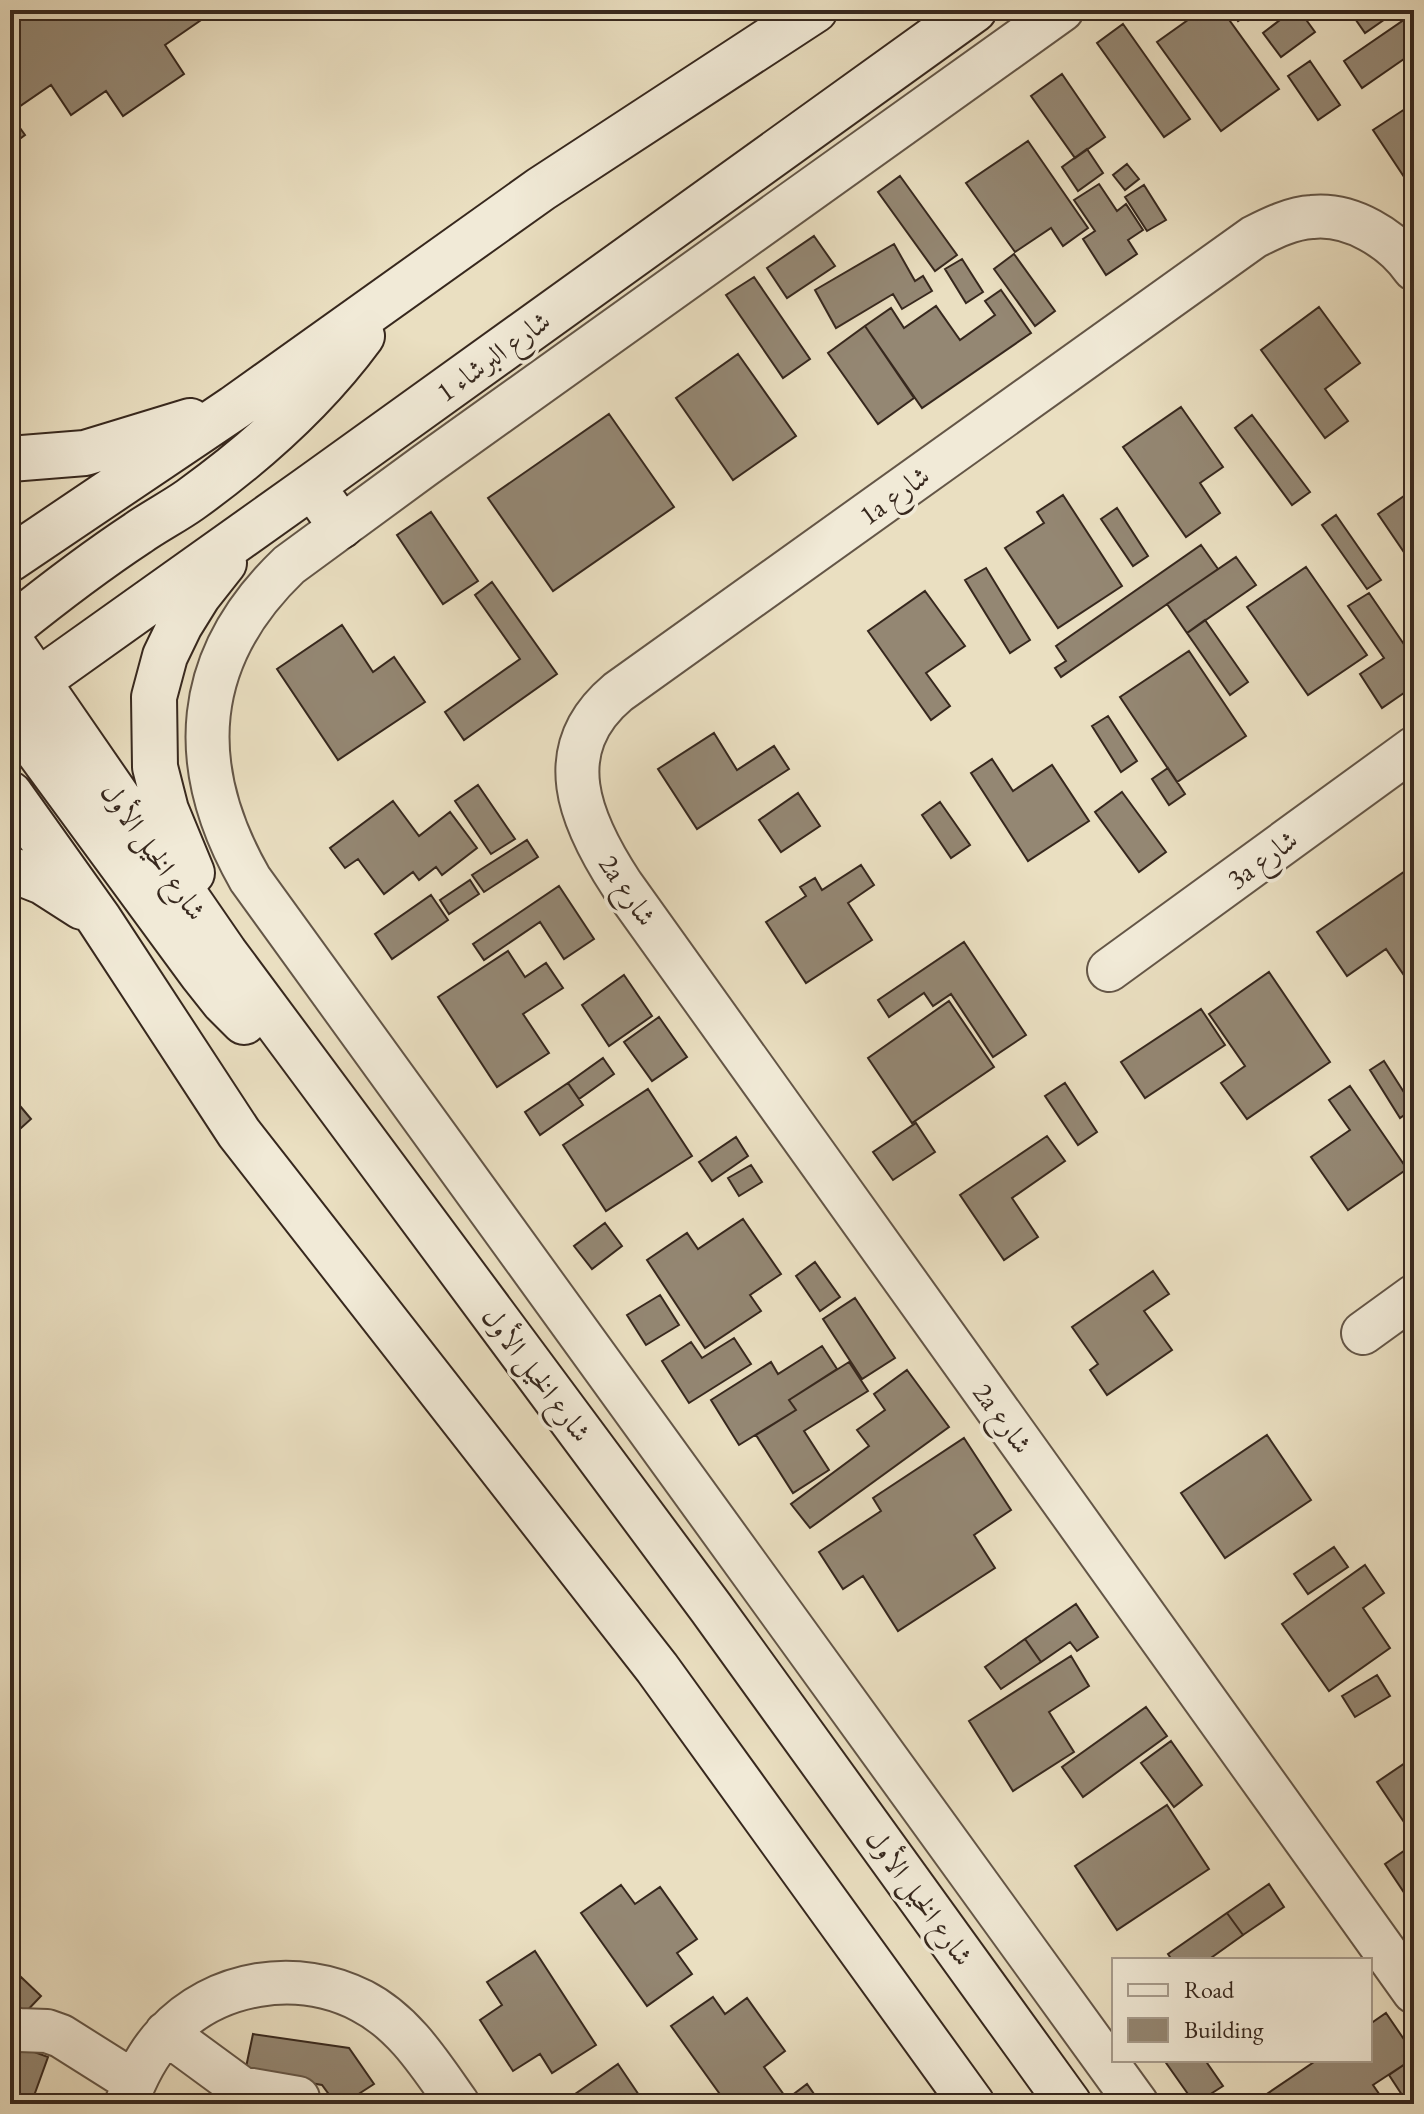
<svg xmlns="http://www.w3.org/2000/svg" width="1424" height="2114" viewBox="0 0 1424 2114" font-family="'EB Garamond',Amiri,serif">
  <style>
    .building { fill: #948773; stroke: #37281e; stroke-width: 2 }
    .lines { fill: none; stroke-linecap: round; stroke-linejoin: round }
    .street-casing { stroke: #645647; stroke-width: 46 }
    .secondary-casing { stroke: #37281e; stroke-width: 48 }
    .street { stroke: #f1ead7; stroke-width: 42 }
    .secondary { stroke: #f1ead7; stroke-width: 44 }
    .labels { text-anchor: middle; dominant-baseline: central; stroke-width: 7; stroke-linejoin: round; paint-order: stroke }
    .street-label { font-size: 28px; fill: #37281e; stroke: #f1ead7 }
  </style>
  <rect width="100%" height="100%" fill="#eadfc1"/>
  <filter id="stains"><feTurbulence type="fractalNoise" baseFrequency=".0025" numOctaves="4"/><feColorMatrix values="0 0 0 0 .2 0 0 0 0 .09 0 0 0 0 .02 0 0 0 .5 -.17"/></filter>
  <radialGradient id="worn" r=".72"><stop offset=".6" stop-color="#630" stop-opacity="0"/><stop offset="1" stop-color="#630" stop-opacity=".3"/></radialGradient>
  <path class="building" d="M 10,10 L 198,10 L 204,18 L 165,45 L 184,74 L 123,116 L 106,91 L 71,115 L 51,85 L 10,113 Z
    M 1202,10 L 1222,10 L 1279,89 L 1221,131 L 1157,42 Z
    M 1230,10 L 1254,10 L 1238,21 Z
    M 1293,10 L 1299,10 L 1315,32 L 1281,57 L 1263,33 Z
    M 1349,10 L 1398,10 L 1365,33 Z
    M 1414,13 L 1414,52 L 1362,88 L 1344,61 Z
    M 1123,24 L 1190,119 L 1164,137 L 1097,43 Z
    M 1310,61 L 1340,105 L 1318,120 L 1288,76 Z
    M 1062,74 L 1105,137 L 1075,158 L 1031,96 Z
    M 1408,107 L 1414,115 L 1414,192 L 1373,130 Z
    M 10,114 L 25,135 L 10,146 Z
    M 1028,141 L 1088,228 L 1063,246 L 1051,228 L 1015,252 L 966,183 Z
    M 1087,149 L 1103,173 L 1078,191 L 1062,167 Z
    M 1127,164 L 1139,179 L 1125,190 L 1113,175 Z
    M 900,176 L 957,255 L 935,271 L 878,192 Z
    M 1099,184 L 1117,211 L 1126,204 L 1143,230 L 1128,240 L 1137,254 L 1106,275 L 1083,239 L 1095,231 L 1074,200 Z
    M 1144,185 L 1166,220 L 1147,231 L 1125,197 Z
    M 814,236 L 835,266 L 787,298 L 767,268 Z
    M 894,244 L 915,281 L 923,276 L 932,291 L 902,309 L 893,294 L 836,328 L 815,290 Z
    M 1014,254 L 1055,311 L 1035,326 L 994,269 Z
    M 962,259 L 983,292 L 966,303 L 945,269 Z
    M 754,277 L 810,359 L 783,378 L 726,295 Z
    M 1001,290 L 1031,333 L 922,408 L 865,326 L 891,308 L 904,328 L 936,306 L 960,340 L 995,315 L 985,301 Z
    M 1319,307 L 1360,363 L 1325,389 L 1348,421 L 1325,438 L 1261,350 Z
    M 865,326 L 914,398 L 878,424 L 828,353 Z
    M 738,354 L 796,436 L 733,480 L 676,398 Z
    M 1181,407 L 1223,467 L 1200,483 L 1220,513 L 1186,537 L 1123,447 Z
    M 609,414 L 674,507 L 553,591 L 488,498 Z
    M 1252,415 L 1310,492 L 1292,505 L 1235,428 Z
    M 1407,494 L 1414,504 L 1414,567 L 1378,514 Z
    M 1063,495 L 1122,586 L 1058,628 L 1005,548 L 1044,523 L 1037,512 Z
    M 1117,508 L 1148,556 L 1133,566 L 1101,519 Z
    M 431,512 L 478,581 L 443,604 L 397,535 Z
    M 1336,515 L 1381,580 L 1367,589 L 1322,525 Z
    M 1201,545 L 1218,569 L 1061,677 L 1055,668 L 1066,661 L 1056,646 Z
    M 1236,557 L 1256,585 L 1187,633 L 1167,604 Z
    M 1306,567 L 1367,655 L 1308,695 L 1247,607 Z
    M 986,568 L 1030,640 L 1010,653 L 965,580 Z
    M 492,582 L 557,674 L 464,740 L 445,712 L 520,659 L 475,595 Z
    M 925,591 L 965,646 L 926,673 L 950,706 L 931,720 L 868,631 Z
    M 1369,593 L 1414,659 L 1414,686 L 1382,708 L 1360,674 L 1384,658 L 1348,606 Z
    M 1205,620 L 1248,682 L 1230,695 L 1187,633 Z
    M 342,625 L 373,672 L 394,657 L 425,702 L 338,760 L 277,669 Z
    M 1189,651 L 1246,736 L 1177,782 L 1120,697 Z
    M 1108,716 L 1137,761 L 1121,772 L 1092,726 Z
    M 714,733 L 737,770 L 774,746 L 789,769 L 697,829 L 658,769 Z
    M 992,759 L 1013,791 L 1052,765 L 1089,821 L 1028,861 L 971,773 Z
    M 1168,768 L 1185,794 L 1169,805 L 1152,779 Z
    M 478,785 L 515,839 L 491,854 L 455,801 Z
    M 1122,792 L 1166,852 L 1139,872 L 1095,812 Z
    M 798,793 L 820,826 L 781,852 L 759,820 Z
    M 393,801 L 419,836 L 450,812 L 477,848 L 442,875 L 436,867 L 419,880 L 413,872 L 384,894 L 358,859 L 345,868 L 330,848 Z
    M 940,802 L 970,845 L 951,858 L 922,815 Z
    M 527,840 L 538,857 L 484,892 L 472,875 Z
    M 861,865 L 874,885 L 848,903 L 872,940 L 806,983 L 766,922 L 806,896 L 800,887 L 815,878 L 822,890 Z
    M 1414,865 L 1414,990 L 1386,949 L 1347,976 L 1317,932 Z
    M 470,880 L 479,894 L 449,914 L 440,900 Z
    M 559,886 L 594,939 L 564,959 L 540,922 L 484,960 L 473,944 Z
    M 431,895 L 448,920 L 392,959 L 375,934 Z
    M 964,942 L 1026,1035 L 993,1057 L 951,994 L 933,1006 L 924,993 L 889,1017 L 878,1000 Z
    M 508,951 L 525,977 L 546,963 L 563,988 L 523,1014 L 549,1053 L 497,1087 L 438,997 Z
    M 1269,972 L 1330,1062 L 1247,1119 L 1221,1083 L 1245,1066 L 1209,1014 Z
    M 624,975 L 652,1016 L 609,1046 L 582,1005 Z
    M 949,1001 L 994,1067 L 912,1123 L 868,1058 Z
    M 1201,1009 L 1225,1045 L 1145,1098 L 1121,1062 Z
    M 659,1017 L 687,1057 L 652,1081 L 624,1042 Z
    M 603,1058 L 614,1074 L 579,1099 L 568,1083 Z
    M 1384,1061 L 1414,1108 L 1400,1118 L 1370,1070 Z
    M 568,1083 L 583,1105 L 540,1135 L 525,1112 Z
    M 1065,1083 L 1097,1132 L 1078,1145 L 1045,1096 Z
    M 1350,1086 L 1407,1169 L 1348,1210 L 1311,1157 L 1350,1130 L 1329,1100 Z
    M 648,1089 L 692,1156 L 606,1211 L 563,1145 Z
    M 10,1094 L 31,1119 L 10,1138 Z
    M 916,1123 L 935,1152 L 893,1180 L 873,1152 Z
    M 1047,1136 L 1065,1161 L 1012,1198 L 1038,1237 L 1004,1260 L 960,1195 Z
    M 736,1137 L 748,1156 L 712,1181 L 699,1162 Z
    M 751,1165 L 762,1182 L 739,1196 L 728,1178 Z
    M 743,1219 L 781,1274 L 750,1295 L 761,1311 L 705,1348 L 647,1260 L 687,1233 L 698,1249 Z
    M 605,1223 L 622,1246 L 592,1269 L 574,1246 Z
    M 815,1262 L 840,1297 L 820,1311 L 796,1276 Z
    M 1153,1271 L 1169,1294 L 1144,1311 L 1172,1350 L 1107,1395 L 1090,1370 L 1098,1364 L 1072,1327 Z
    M 660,1295 L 679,1325 L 646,1345 L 627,1315 Z
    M 855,1298 L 895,1358 L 862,1379 L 823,1319 Z
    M 734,1338 L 751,1364 L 689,1403 L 662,1361 L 691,1342 L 702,1358 Z
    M 822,1346 L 837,1369 L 789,1400 L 796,1410 L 739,1445 L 711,1400 L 771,1362 L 778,1374 Z
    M 849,1362 L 868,1391 L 804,1431 L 829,1470 L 793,1493 L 756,1435 L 796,1410 L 789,1400 Z
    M 907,1370 L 949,1427 L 810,1528 L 791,1504 L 869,1446 L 857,1430 L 885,1410 L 874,1394 Z
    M 1267,1435 L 1311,1500 L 1225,1558 L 1181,1493 Z
    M 964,1438 L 1011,1510 L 974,1535 L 995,1568 L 898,1631 L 863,1576 L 843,1589 L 819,1552 L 881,1511 L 873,1498 Z
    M 1334,1547 L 1348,1567 L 1308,1594 L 1294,1574 Z
    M 1365,1565 L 1384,1593 L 1363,1608 L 1390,1648 L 1329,1691 L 1282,1624 Z
    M 1076,1604 L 1098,1637 L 1077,1651 L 1070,1642 L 1041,1662 L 1025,1639 Z
    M 1025,1639 L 1041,1662 L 1001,1689 L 985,1667 Z
    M 1071,1656 L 1089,1686 L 1049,1712 L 1074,1752 L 1013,1791 L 969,1721 Z
    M 1377,1675 L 1390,1696 L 1355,1717 L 1342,1696 Z
    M 1146,1707 L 1167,1736 L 1083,1797 L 1062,1767 Z
    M 1171,1741 L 1202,1785 L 1174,1807 L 1141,1763 Z
    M 1414,1757 L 1414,1837 L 1377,1782 Z
    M 1167,1805 L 1209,1869 L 1117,1930 L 1075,1866 Z
    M 1414,1844 L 1414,1892 L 1407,1897 L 1385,1864 Z
    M 1269,1884 L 1284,1907 L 1243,1935 L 1227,1913 Z
    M 621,1885 L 635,1904 L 660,1887 L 697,1939 L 677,1953 L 692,1974 L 647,2006 L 581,1913 Z
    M 1227,1913 L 1243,1935 L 1208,1960 L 1172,1960 L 1168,1954 Z
    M 535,1951 L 596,2045 L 552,2073 L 540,2054 L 513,2071 L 480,2020 L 502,2005 L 487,1982 Z
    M 21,1977 L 41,1996 L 21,2017 L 10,2007 L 10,1990 Z
    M 713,1997 L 725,2014 L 747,1998 L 785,2051 L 764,2067 L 787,2099 L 807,2084 L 821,2104 L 727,2104 L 671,2026 Z
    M 1386,2013 L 1414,2054 L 1414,2058 L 1373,2085 L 1386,2104 L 1252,2104 L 1317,2060 L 1370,2060 L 1370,2024 Z
    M 253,2034 L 349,2048 L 374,2084 L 343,2104 L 336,2104 L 322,2085 L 245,2072 Z
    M 10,2043 L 48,2057 L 31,2104 L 10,2104 Z
    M 1414,2058 L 1414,2104 L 1408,2104 L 1389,2075 Z
    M 1164,2060 L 1205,2060 L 1223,2086 L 1195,2104 Z
    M 618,2064 L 645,2104 L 572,2104 L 568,2099 Z"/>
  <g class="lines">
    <defs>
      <path id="street" d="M 1062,10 L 424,466 L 289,565 C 192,658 185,765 250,879 L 1137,2104
        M 1414,269 C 1393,239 1351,213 1312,217 C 1292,218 1272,228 1254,237 L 618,692 C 549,750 580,821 622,885 L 1414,1992
        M 1109,970 L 1414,748
        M 1363,1333 L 1414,1296
        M 10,2028 L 19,2030 L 47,2031 L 61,2036 L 134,2082
        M 166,2033 L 241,2088 L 298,2098
        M 126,2104 C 135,2079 147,2054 165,2035 C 215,1980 298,1968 362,2001 C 405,2023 431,2066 458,2104"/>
      <path id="secondary" d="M 10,459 L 85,453 L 190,421
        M 312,486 L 341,526
        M 10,559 L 234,408 L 541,189 L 815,10
        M 10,628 C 51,595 94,562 138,533 C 155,521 173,512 190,500 C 254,454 315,400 362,336
        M 10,641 L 225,953 L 711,1608 L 1069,2104
        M 10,701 L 312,486 L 974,10
        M 10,713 L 201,973 L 224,1002 L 244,1022
        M 10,794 L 99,919 L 239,1133 L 657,1668 L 972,2104
        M 10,869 L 43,882 L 82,907
        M 192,873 L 166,810 L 155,767 L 154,697 L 165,656 L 180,625 L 198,596 L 224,563"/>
    </defs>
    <use href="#street" class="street-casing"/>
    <use href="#secondary" class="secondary-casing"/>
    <use href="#street" class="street"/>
    <use href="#secondary" class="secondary"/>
  </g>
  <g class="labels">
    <g class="street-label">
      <text transform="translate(493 356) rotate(-36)">شارع البرشاء 1</text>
      <text transform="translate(894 495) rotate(-36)">1a شارع</text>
      <text transform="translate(154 851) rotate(55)">شارع الخيل الأول</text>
      <text transform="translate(1262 859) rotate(-36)">3a شارع</text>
      <text transform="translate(628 890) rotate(56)">2a شارع</text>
      <text transform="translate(537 1374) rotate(53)">شارع الخيل الأول</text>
      <text transform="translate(1003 1418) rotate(54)">2a شارع</text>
      <text transform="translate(920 1897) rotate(54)">شارع الخيل الأول</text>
    </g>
  </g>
  <rect width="1424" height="2114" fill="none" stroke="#eadfc1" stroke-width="40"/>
  <rect x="12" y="12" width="1400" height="2090" fill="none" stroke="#37281e" stroke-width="4"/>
  <rect x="20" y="20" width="1384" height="2074" fill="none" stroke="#37281e" stroke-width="2"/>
  <rect x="1112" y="1958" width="260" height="104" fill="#f1ead7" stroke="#a79c8d" stroke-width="2"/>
  <rect x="1128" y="1984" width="40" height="12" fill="#f1ead7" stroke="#a79c8d" stroke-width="2"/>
  <text x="1184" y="1998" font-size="24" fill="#37281e">Road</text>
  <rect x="1128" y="2018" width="40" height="24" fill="#948773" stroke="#a79c8d" stroke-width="2"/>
  <text x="1184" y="2038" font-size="24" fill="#37281e">Building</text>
  <rect width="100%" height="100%" filter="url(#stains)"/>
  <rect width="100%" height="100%" fill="url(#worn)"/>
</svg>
